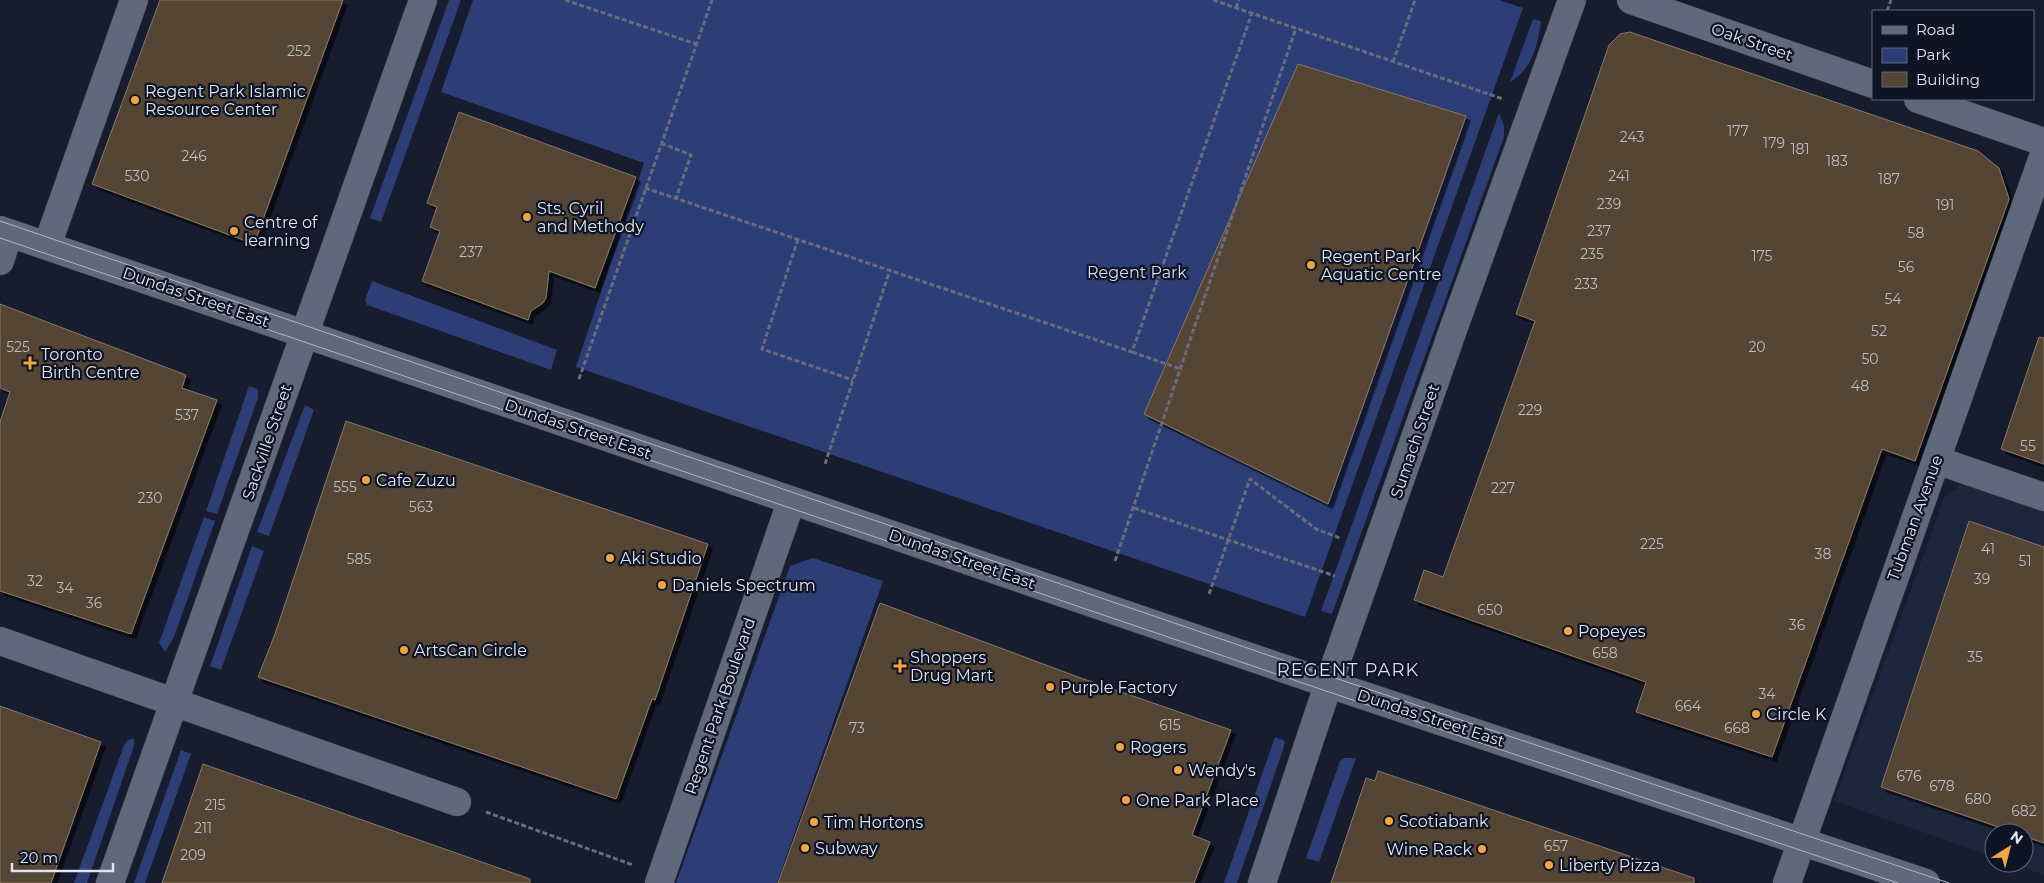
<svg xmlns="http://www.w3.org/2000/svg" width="2044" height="883" viewBox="0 0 2044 883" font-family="Montserrat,sans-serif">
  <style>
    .built { fill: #1e263d }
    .green { fill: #2d3d76 }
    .building { fill: #554535; stroke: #897866; filter: url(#shadow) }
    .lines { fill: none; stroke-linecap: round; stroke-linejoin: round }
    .minor-casing { stroke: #343846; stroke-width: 29 }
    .path { stroke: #676d7c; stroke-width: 3; stroke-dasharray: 5 2.5; stroke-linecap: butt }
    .minor { stroke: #60687c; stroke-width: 28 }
    .tram { stroke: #b1b6c3; stroke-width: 1 }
    .poi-dot { fill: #f3a443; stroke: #0e1424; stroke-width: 2 }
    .labels { text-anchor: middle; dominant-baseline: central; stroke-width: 4.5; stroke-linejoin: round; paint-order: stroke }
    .number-label { font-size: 14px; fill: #bdbcc1 }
    .street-label { font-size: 16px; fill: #e0e4f0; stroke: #0e1424 }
    .poi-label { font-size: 16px; fill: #e0e4f0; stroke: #0e1424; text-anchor: start }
    .park-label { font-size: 16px; fill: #d3dbf1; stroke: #0e1424 }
    .neighbourhood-label { font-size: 18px; letter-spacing: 1px; fill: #d5def6; stroke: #0e1424 }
  </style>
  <defs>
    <filter id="shadow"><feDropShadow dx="4.5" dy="4.5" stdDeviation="0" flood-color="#0009"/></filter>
  </defs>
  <rect width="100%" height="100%" fill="#171d2e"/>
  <path class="built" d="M 1967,480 L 2044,506 L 2044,875 L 2010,863 L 2024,863 L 2024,833 L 1994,833 L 1994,857 L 1834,801 L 1944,498 Z"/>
  <path class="green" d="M 449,0 L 461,0 L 381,222 L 370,218 Z
    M 473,0 L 1499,0 L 1523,8 L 1305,617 L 576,367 L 644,163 L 441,92 Z
    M 1533,19 L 1541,21 C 1538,45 1532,70 1510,82 Z
    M 1499,113 L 1504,126 L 1504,137 L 1332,614 L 1321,611 Z
    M 372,281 L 557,350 L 551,370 L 367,305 L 365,300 Z
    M 249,386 L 258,389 L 258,398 L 217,514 L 206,511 Z
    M 305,405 L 314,410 L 269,536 L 257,532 Z
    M 204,517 L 215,521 L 174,637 L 165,652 L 159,643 Z
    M 252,546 L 264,551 L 221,670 L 210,666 Z
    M 813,558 L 883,581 L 777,883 L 676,883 L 790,566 Z
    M 1275,737 L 1285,741 L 1283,750 L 1237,883 L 1224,883 Z
    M 134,738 L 134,746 L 87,883 L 74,883 L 124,745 L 128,740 Z
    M 181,750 L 191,754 L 145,883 L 134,883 Z
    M 1345,758 L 1356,758 L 1319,862 L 1306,858 L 1340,761 Z"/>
  <path class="building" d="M 160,0 L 343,0 L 254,244 L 92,184 Z
    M 1630,32 L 1978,151 L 1999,168 L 2009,199 L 1915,461 L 1882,449 L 1772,757 L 1636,712 L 1646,682 L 1414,600 L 1424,570 L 1443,577 L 1535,321 L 1516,314 L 1609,45 L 1620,34 Z
    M 1298,64 L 1466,116 L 1328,504 L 1144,414 Z
    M 459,112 L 636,177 L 595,288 L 549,271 L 546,298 L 543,303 L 531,311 L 528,320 L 422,281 L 440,231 L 430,227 L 437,207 L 427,203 Z
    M 0,304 L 186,375 L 182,388 L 217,400 L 131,634 L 0,591 L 0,422 L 10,392 L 0,388 Z
    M 2039,337 L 2044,338 L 2044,464 L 2001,449 Z
    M 346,421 L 708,544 L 655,700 L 652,699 L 616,799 L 258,677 L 275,634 Z
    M 1969,521 L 2044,547 L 2044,843 L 2024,836 L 2024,833 L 2016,833 L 1881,787 Z
    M 880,603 L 1078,677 L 1231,730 L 1192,835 L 1210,842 L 1194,883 L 778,883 Z
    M 0,706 L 101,742 L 51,883 L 0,883 Z
    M 203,764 L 530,879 L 530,883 L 162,883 Z
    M 1378,771 L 1694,878 L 1694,883 L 1331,883 L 1366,778 L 1375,781 Z"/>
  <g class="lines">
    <defs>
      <path id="minor" d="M 1631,0 L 1873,84
        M 1918,99 L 2044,142
        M 0,230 L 1329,684 L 1926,883
        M 47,246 L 134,0
        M 0,261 L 9,233
        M 1936,460 L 2044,497
        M 0,641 L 457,802
        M 110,883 L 423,0
        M 659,883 L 791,502
        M 1262,883 L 1326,691 L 1454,327 L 1572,0
        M 1787,883 L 2044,154"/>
    </defs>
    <use href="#minor" class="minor-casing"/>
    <path class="path" d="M 565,0 L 696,44
      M 1213,0 L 1503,99
      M 1236,8 L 1239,0
      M 1887,11 L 1891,0
      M 1393,62 L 1415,0
      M 661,143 L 691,155 L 676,198
      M 645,188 L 1132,352 L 1252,13
      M 798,239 L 762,349 L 853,380
      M 1132,352 L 1181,369
      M 579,379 L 712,0
      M 825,464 L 890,270
      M 1134,508 L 1335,576
      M 1115,561 L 1296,28
      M 1209,594 L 1250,479 L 1316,529 L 1340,538
      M 486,812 L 633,865"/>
    <use href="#minor" class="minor"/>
    <path class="tram" d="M 0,221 L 1332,677 L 1949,883
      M 0,238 L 1326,691 L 1898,883"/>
  </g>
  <g class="poi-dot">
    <circle cx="135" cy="100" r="5"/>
    <circle cx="527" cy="217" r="5"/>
    <circle cx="234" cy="231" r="5"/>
    <circle cx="1311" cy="265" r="5"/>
    <path d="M27.5 355.5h5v5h5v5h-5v5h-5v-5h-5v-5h5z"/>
    <circle cx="366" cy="480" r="5"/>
    <circle cx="610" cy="558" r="5"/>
    <circle cx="662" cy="585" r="5"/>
    <circle cx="1568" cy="631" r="5"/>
    <circle cx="404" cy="650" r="5"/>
    <path d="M897.5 658.5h5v5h5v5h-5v5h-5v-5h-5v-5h5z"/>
    <circle cx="1050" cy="687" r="5"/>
    <circle cx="1756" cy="714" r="5"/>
    <circle cx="1120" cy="747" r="5"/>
    <circle cx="1178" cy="770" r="5"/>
    <circle cx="1126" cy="800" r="5"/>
    <circle cx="1389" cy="821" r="5"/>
    <circle cx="814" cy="822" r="5"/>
    <circle cx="805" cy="848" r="5"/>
    <circle cx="1482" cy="849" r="5"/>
    <circle cx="1549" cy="865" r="5"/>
  </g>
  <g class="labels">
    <g class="number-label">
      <text x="299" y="51">252</text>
      <text x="1738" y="131">177</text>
      <text x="1632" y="137">243</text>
      <text x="1774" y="143">179</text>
      <text x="1800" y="149">181</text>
      <text x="194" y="156">246</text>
      <text x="1837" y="161">183</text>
      <text x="137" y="176">530</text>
      <text x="1619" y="176">241</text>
      <text x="1889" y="179">187</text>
      <text x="1609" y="204">239</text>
      <text x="1945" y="205">191</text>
      <text x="1599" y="231">237</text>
      <text x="1916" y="233">58</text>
      <text x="471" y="252">237</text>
      <text x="1592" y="254">235</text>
      <text x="1762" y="256">175</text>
      <text x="1906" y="267">56</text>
      <text x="1586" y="284">233</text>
      <text x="1893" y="299">54</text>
      <text x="1879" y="331">52</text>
      <text x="18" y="347">525</text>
      <text x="1757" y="347">20</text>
      <text x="1870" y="359">50</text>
      <text x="1860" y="386">48</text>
      <text x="1530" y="410">229</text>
      <text x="187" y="415">537</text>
      <text x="2028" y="446">55</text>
      <text x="345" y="487">555</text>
      <text x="1503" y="488">227</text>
      <text x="150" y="498">230</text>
      <text x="421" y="507">563</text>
      <text x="1652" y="544">225</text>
      <text x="1988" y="549">41</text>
      <text x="1823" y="554">38</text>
      <text x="359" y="559">585</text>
      <text x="2025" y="561">51</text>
      <text x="1982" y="579">39</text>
      <text x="35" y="581">32</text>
      <text x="65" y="588">34</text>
      <text x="94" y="603">36</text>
      <text x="1490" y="610">650</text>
      <text x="1797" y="625">36</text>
      <text x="1605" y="653">658</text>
      <text x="1975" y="657">35</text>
      <text x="1767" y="694">34</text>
      <text x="1688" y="706">664</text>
      <text x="1170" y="725">615</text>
      <text x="857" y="728">73</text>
      <text x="1737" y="728">668</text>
      <text x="1909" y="776">676</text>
      <text x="1942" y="786">678</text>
      <text x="1978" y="799">680</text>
      <text x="215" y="805">215</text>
      <text x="2024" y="811">682</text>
      <text x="203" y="828">211</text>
      <text x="1556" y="846">657</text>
      <text x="193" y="855">209</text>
    </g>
    <g class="street-label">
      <text transform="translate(1752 42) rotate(19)">Oak Street</text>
      <text transform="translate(196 297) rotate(19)">Dundas Street East</text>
      <text transform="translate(578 429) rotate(19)">Dundas Street East</text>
      <text transform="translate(1415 441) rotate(-71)">Sumach Street</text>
      <text transform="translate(267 442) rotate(-71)">Sackville Street</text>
      <text transform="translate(1915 518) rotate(-70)">Tubman Avenue</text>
      <text transform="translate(962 559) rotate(19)">Dundas Street East</text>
      <text transform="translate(720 706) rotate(-71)">Regent Park Boulevard</text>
      <text transform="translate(1431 718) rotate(18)">Dundas Street East</text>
    </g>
    <g class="poi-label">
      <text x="145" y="91">Regent Park Islamic<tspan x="145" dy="18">Resource Center</tspan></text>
      <text x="537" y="208">Sts. Cyril<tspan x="537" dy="18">and Methody</tspan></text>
      <text x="244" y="222">Centre of<tspan x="244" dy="18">learning</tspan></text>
      <text x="1321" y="256">Regent Park<tspan x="1321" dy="18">Aquatic Centre</tspan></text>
      <text x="41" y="354">Toronto<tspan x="41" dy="18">Birth Centre</tspan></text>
      <text x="376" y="480">Cafe Zuzu</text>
      <text x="620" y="558">Aki Studio</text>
      <text x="672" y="585">Daniels Spectrum</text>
      <text x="1578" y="631">Popeyes</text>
      <text x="414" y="650">ArtsCan Circle</text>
      <text x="910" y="657">Shoppers<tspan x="910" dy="18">Drug Mart</tspan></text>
      <text x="1060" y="687">Purple Factory</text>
      <text x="1766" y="714">Circle K</text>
      <text x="1130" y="747">Rogers</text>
      <text x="1188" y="770">Wendy's</text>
      <text x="1136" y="800">One Park Place</text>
      <text x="1399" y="821">Scotiabank</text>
      <text x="824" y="822">Tim Hortons</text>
      <text x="815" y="848">Subway</text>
      <text x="1472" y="849" text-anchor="end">Wine Rack</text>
      <text x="1559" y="865">Liberty Pizza</text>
    </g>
    <g class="park-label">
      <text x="1137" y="272">Regent Park</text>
    </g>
    <g class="neighbourhood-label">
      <text x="1348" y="670">REGENT PARK</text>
    </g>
  </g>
  <rect x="1872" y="10" width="162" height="90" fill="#0e1424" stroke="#626776"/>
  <rect x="1882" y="26" width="25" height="8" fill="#60687c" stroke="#626776"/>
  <text x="1916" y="35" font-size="15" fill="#e0e4f0">Road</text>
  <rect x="1882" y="48" width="25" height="15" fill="#2d3d76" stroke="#626776"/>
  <text x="1916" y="60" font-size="15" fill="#e0e4f0">Park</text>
  <rect x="1882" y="72" width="25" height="15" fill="#554535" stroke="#626776"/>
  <text x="1916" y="85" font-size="15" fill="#e0e4f0">Building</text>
  <g transform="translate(2009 848) rotate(36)"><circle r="24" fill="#0e1424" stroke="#626776"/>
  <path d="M0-4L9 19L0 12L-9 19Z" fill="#f3a443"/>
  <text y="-8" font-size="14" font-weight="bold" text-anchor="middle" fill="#e0e4f0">N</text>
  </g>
  <path d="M12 863v8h101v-8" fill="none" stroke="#e0e4f0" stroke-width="2.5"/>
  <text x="20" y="863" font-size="15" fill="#e0e4f0" stroke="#0e1424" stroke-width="4" paint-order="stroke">20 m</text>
</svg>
